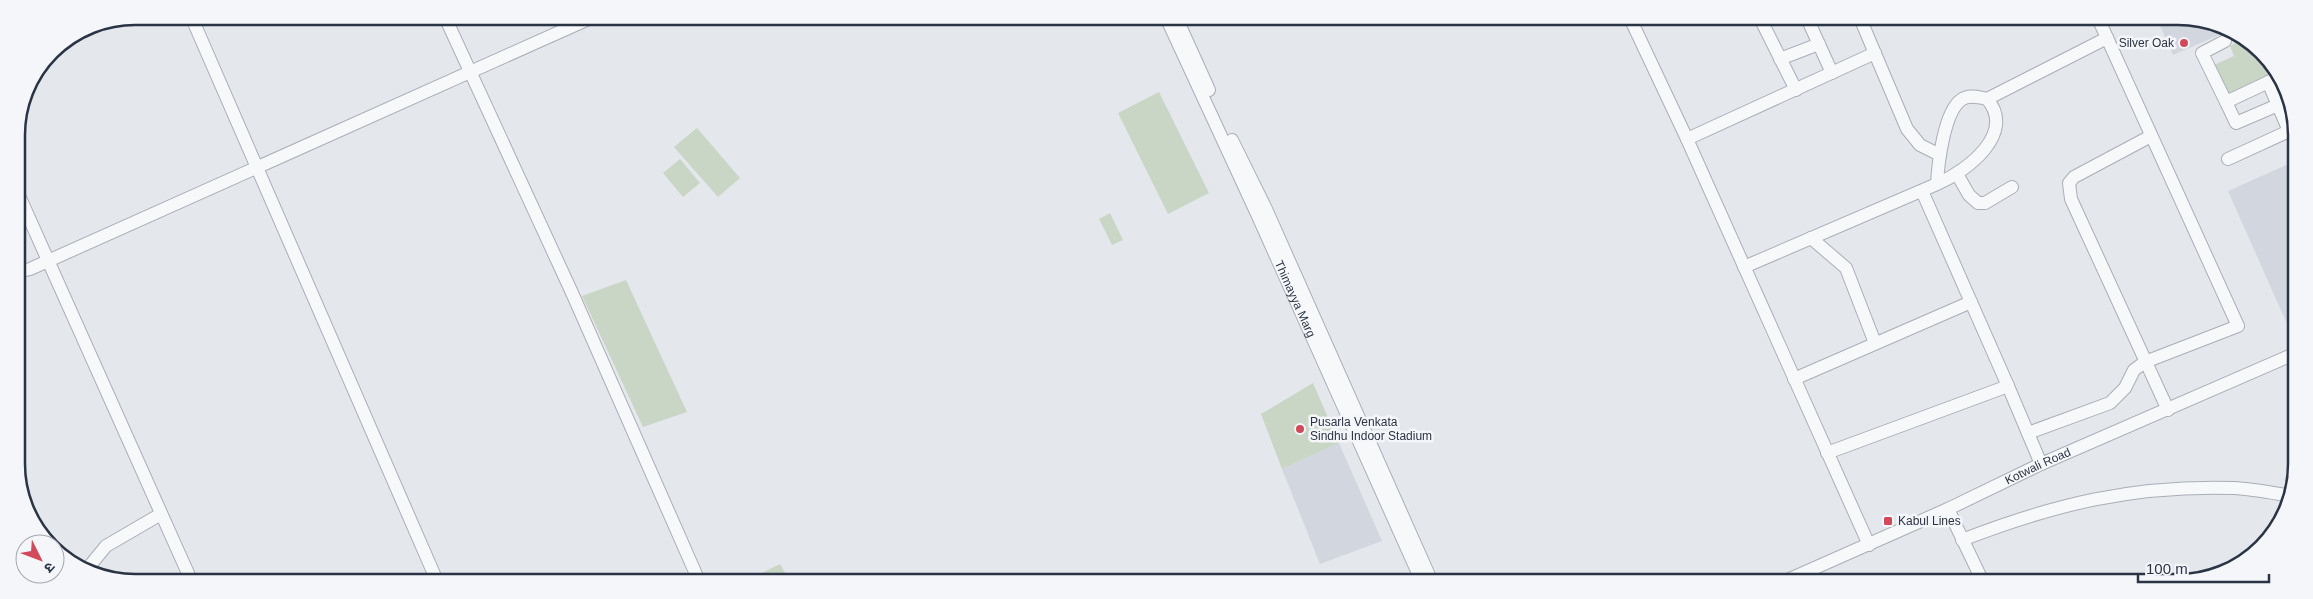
<svg xmlns="http://www.w3.org/2000/svg" width="2313" height="599" viewBox="0 0 2313 599" font-family="Arial,'Noto Sans Devanagari',sans-serif">
  <style>
    .built { fill: #d2d6de }
    .green { fill: #c9d6c5 }
    .lines { fill: none; stroke-linecap: round; stroke-linejoin: round }
    .minor-casing { stroke: #a9aeb7; stroke-width: 14 }
    .minor { stroke: #f7f8fa; stroke-width: 12 }
    .poi-dot { fill: #d1495b; stroke: #f4f6f9; stroke-width: 2 }
    .labels { text-anchor: middle; dominant-baseline: central; stroke-width: 5; stroke-linejoin: round; paint-order: stroke }
    .poi-label { font-size: 12px; fill: #2b3445; stroke: #f4f6f9; text-anchor: start }
    .street-label { font-size: 12px; fill: #2b3445; stroke: #f4f6f9 }
    .rim { fill: none; stroke: #2b3445; stroke-width: 2.5 }
  </style>
  <rect width="100%" height="100%" fill="#e4e7ec"/>
  <path class="built" d="M 2157,19 L 2202,19 L 2226,32 L 2173,55 Z
    M 2295,161 L 2294,323 L 2288,326 L 2228,191 Z
    M 1339,443 L 1382,541 L 1320,564 L 1282,469 Z"/>
  <path class="green" d="M 2241,40 L 2262,51 L 2275,75 L 2228,98 L 2212,66 L 2234,56 L 2230,46 Z
    M 1159,92 L 1209,193 L 1168,214 L 1118,113 Z
    M 697,128 L 740,178 L 718,197 L 674,147 Z
    M 680,159 L 700,183 L 683,197 L 663,173 Z
    M 1110,213 L 1123,240 L 1112,245 L 1099,219 Z
    M 626,280 L 687,412 L 643,427 L 582,296 Z
    M 1313,383 L 1339,443 L 1282,469 L 1261,414 Z
    M 780,564 L 790,581 L 746,581 Z"/>
  <g class="lines">
    <defs>
      <g id="minor">
        <path d="M 191,16 L 437,581"/>
        <path d="M 445,17 L 573,295 L 699,581"/>
        <path id="s1" d="M 1166,17 L 1257,214 L 1422,582"/>
        <path d="M 1176,17 L 1209,90"/>
        <path d="M 1630,18 L 1687,139 L 1869,545"/>
        <path d="M 1760,18 L 1796,90"/>
        <path d="M 1807,18 L 1832,73"/>
        <path d="M 1860,18 L 1907,129 L 1920,145 L 1940,155"/>
        <path d="M 2225,41 L 2202,53 L 2226,102 L 2277,78"/>
        <path d="M 1780,59 L 1819,44"/>
        <path d="M 2268,82 L 2289,131 L 2295,129"/>
        <path d="M 1987,99 L 2107,38"/>
        <path d="M 2226,102 L 2236,123 L 2278,105"/>
        <path d="M 2151,136 L 2074,177 L 2069,183 L 2071,199 L 2168,410"/>
        <path d="M 1687,139 L 1875,53"/>
        <path d="M 1232,140 L 1266,209 L 1432,582"/>
        <path d="M 2228,159 L 2289,131"/>
        <path d="M 1957,174 L 1969,195 L 1978,203 L 1985,203 L 2012,187"/>
        <path d="M 17,191 L 191,580"/>
        <path d="M 1811,238 L 1846,268 L 1875,343"/>
        <path d="M 1744,267 L 1937,184 C 1967,171 2017,133 1987,99 C 1979,97 1968,94 1961,100 C 1944,112 1938,164 1937,184"/>
        <path d="M 17,272 L 30,269 L 593,17"/>
        <path d="M 1794,379 L 1971,302"/>
        <path d="M 2008,386 L 2041,464"/>
        <path d="M 2028,433 L 2110,403 L 2125,388 L 2134,370 L 2145,362 L 2238,326 L 2098,18"/>
        <path d="M 1827,453 L 2008,386 L 1922,191"/>
        <path d="M 1948,509 L 1983,582"/>
        <path d="M 1962,540 C 2055,504 2133,485 2234,488 C 2253,489 2273,493 2291,496"/>
        <path d="M 88,568 L 106,546 L 161,514"/>
        <path id="s2" d="M 1783,582 L 1948,509 L 2041,464 L 2294,354"/>
      </g>
    </defs>
    <use href="#minor" class="minor-casing"/>
    <use href="#minor" class="minor"/>
  </g>
  <g class="poi-dot">
    <circle cx="2184" cy="43" r="5"/>
    <circle cx="1300" cy="429" r="5"/>
    <rect x="1883" y="516" width="10" height="10" rx="2.5"/>
  </g>
  <g class="labels">
    <g class="poi-label">
      <text x="2174" y="43" text-anchor="end">Silver Oak</text>
      <text x="1310" y="422">Pusarla Venkata<tspan x="1310" dy="14">Sindhu Indoor Stadium</tspan></text>
      <text x="1898" y="521">Kabul Lines</text>
    </g>
    <g class="street-label">
      <text stroke="none"><textPath href="#s1" startOffset="310">Thimayya Marg</textPath></text>
      <text stroke="none"><textPath href="#s2" startOffset="280">Kotwali Road</textPath></text>
    </g>
  </g>
  <path d="M0 0H2313V599H0ZM135 25H2178A110 110 0 0 1 2288 135V464A110 110 0 0 1 2178 574H135A110 110 0 0 1 25 464V135A110 110 0 0 1 135 25Z" fill="#f4f6f9" fill-rule="evenodd"/>
  <path class="rim" d="M135 25H2178A110 110 0 0 1 2288 135V464A110 110 0 0 1 2178 574H135A110 110 0 0 1 25 464V135A110 110 0 0 1 135 25Z"/>
  <g transform="translate(40 559) rotate(132)"><circle r="24" fill="#f4f6f9" stroke="#a4a8b1"/>
  <path d="M0-4L9 19L0 12L-9 19Z" fill="#d1495b"/>
  <text y="-8" font-size="14" font-weight="bold" text-anchor="middle" fill="#2b3445">उ</text>
  </g>
  <path d="M2138 574v8h131v-8" fill="none" stroke="#2b3445" stroke-width="2.5"/>
  <text x="2146" y="574" font-size="15" fill="#2b3445" stroke="#f4f6f9" stroke-width="4" paint-order="stroke">100 m</text>
</svg>
